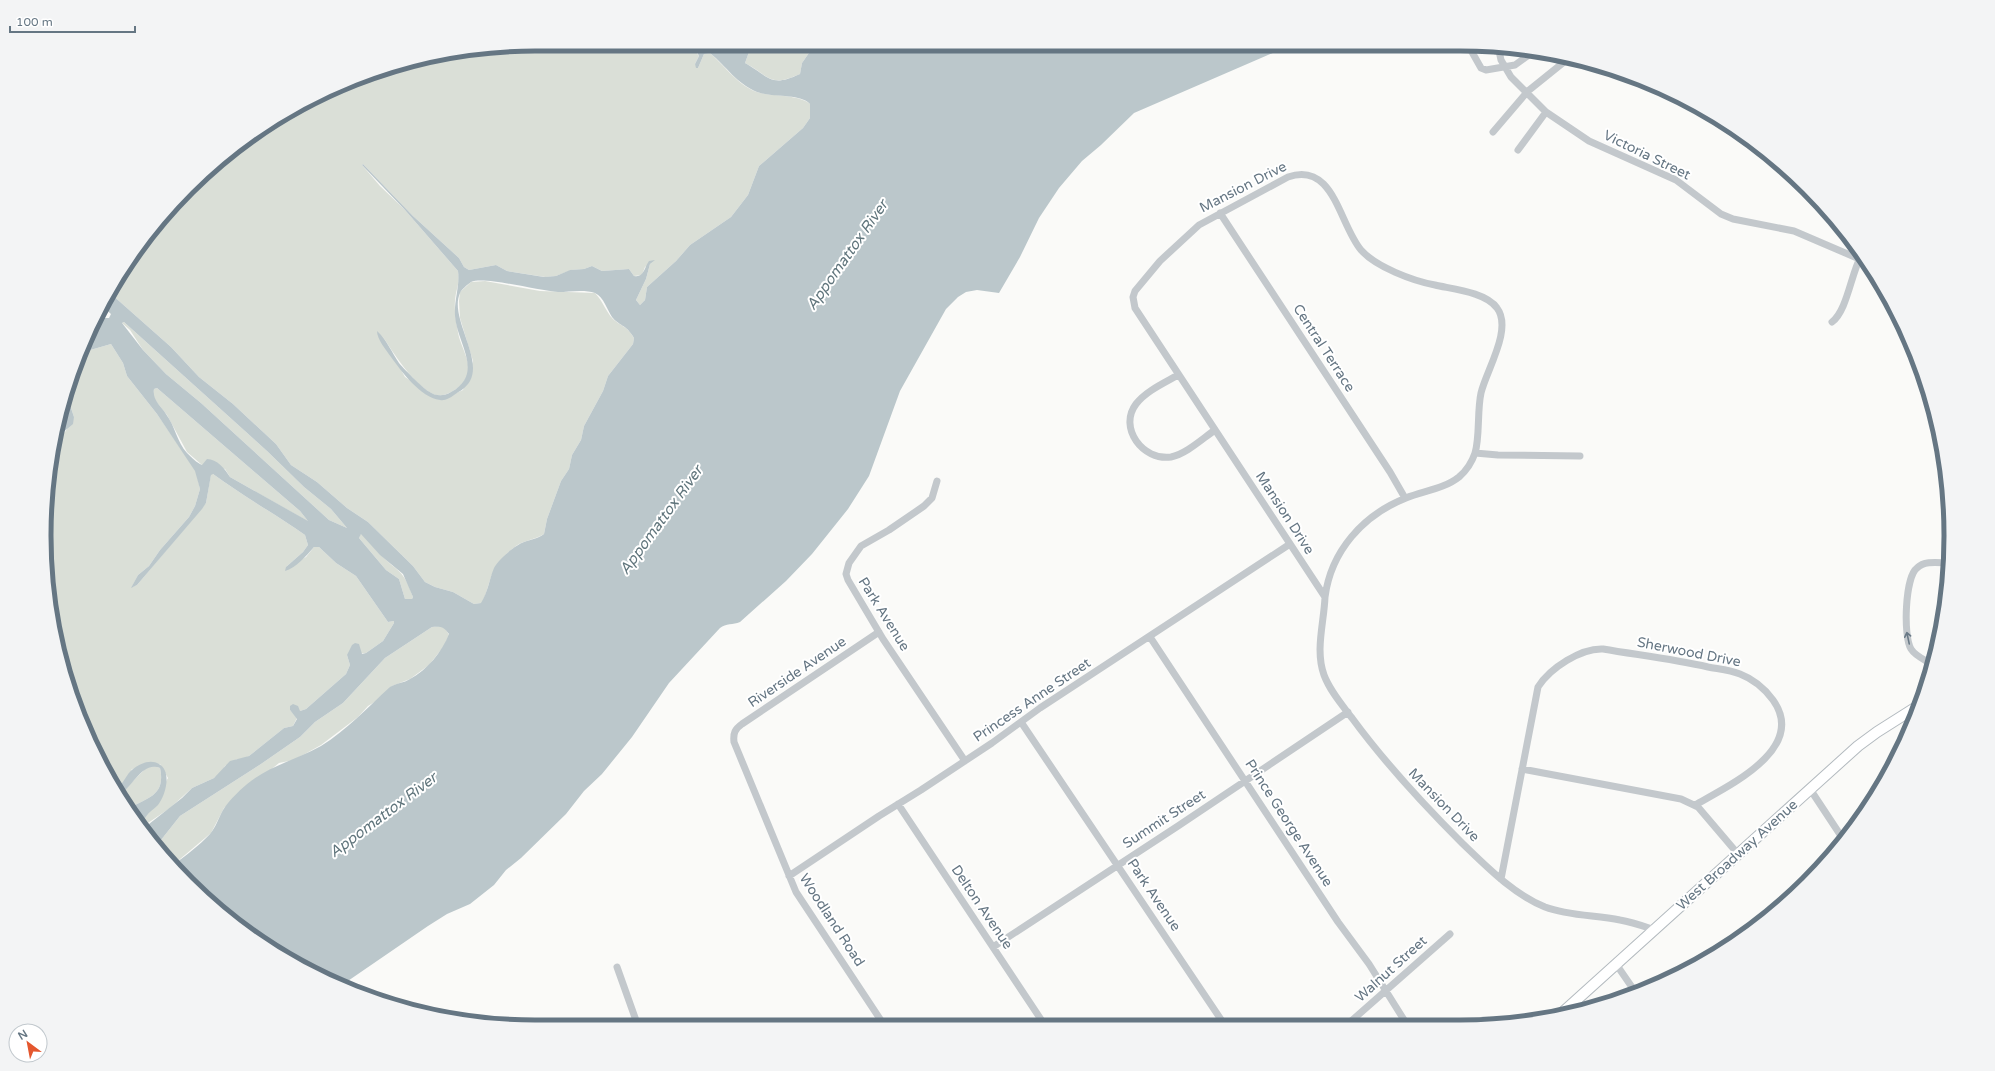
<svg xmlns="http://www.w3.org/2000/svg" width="1995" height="1071" viewBox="0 0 1995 1071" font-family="'Varela Round',sans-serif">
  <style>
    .green { fill: #dadfd7 }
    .water { fill: #bbc7cb; fill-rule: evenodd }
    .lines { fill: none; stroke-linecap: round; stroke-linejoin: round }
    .secondary-casing { stroke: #b3babf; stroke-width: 12 }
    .minor { stroke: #c3c8cc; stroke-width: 7 }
    .secondary { stroke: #fff; stroke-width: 10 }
    .oneway { stroke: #6a7a87 }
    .labels { text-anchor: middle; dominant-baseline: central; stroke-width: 4; stroke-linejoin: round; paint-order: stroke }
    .street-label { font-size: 14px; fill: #657683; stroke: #fff }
    .water-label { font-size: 15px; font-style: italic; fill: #60757c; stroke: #fff }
    .rim { fill: none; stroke: #657683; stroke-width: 5 }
  </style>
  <rect width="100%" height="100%" fill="#fafaf8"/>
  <path class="green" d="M 535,44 L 660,44 L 661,46 L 686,53 L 696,52 L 699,56 L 695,64 L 698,68 L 704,54 L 710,53 C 726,67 739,87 760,93 C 774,96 801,95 810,104 L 810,118 L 803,128 L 759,166 L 748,195 L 731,217 L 690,245 L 676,261 L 647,287 L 645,300 L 640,305 L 636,300 L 646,279 L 650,264 L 654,261 L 645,267 L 642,275 L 634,276 L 629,269 L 602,271 L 592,266 L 584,269 L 571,270 L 556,276 L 545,277 L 507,271 L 496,265 L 469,270 L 464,267 L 459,258 L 413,216 L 363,164 L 362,165 L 380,186 L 405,210 L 458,271 C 460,285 456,288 455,301 C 454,311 457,327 459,337 C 462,348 470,361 468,372 C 467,380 460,387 453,391 C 448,394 440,397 433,394 C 415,386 392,352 382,335 L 405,377 L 440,400 L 463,390 L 473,361 L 460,318 L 459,301 L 460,292 L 471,282 L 485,281 L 540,291 L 595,293 C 603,301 606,312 613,319 C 622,327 627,326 634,338 L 633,344 L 608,376 L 603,391 L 584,426 L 581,440 L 572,455 L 569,469 L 561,481 L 547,519 L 544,534 C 535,540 524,540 516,546 C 505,554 494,567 490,580 C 487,589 486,595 482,603 L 474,604 L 453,592 L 435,587 L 425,582 L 413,566 L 368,522 L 347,508 L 317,482 L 291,465 L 276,444 L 233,404 L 199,377 L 171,347 L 110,293 L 127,263 L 166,211 L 236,146 L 290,110 L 377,70 L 440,53 Z
    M 758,44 L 819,44 L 811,50 L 802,63 L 800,74 C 769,88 770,76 745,63 L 749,52 Z
    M 124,322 L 267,451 L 304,487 L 331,509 L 347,528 L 329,520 L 201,403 L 166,374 L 143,350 L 130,330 L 122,323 Z
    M 111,344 L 123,363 L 127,376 L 157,414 L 196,471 L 200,489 L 195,506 L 189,517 L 160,550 L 149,566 L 138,575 L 132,587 L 137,585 L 206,503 L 211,474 L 213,474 C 243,496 275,514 305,535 L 308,545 L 303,552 L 286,567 L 306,557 L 314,547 L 319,547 L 336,563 L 356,576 L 388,622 L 394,621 L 394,623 L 383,641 L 366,653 L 347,655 L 350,665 L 346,674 L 306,709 L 300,711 L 290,710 L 297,718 L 293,726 L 284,728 L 249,756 L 241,760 L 237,759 L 225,766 L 222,772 L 214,778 L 192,788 L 170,808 L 145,825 L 143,820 L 168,778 L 160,764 L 132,769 L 122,785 L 116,789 L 95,753 L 61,663 L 48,599 L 45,503 L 56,438 L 65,432 L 74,417 L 66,393 L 80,353 Z
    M 157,388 L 300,511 L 309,522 L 230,477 L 225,469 L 202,465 L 187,452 L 167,415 L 155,400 L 153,394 L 154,389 Z
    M 361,533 C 369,537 373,548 380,554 C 398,573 403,568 413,597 L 412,599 L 405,599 L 399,579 L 386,570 L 359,538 Z
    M 440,626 L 445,628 L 449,635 L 444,646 L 429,665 L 410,679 L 392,686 L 378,700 L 368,706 L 358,717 L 321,745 L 294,760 L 279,763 L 224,808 L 211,833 L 173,865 L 157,845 L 180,816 L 261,764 L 300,737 L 315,722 L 343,703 L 385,658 L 432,627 Z
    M 154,766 L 160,768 C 166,796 147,798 127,809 L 119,795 L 146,768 Z"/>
  <path class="water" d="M 660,44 L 729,44 L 733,48 L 743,48 L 745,44 L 758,44 L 749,52 L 745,63 C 770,77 770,88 800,74 L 802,63 L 811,50 L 819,44 L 1286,45 L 1275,52 L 1134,113 L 1101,145 L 1082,161 L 1059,188 L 1039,218 L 1020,257 L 999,293 L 977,290 L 966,292 L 958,297 L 946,309 L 900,391 L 869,476 L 848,509 L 812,554 L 786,581 L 740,622 C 733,625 726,623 720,628 L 669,683 L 632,737 L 602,774 L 584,791 L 566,814 L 521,858 L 506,870 L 494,885 L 470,904 L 447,914 L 428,926 L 342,985 C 318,976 298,964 277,951 C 237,926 203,901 173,865 C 185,856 200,845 210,834 C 216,827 219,817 223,810 C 229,800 242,788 251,781 C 272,765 298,759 321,746 C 347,730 368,707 390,687 C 396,683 404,683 410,679 C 427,670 442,652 449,634 C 444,627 441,626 432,627 L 385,658 L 343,703 L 315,722 L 300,737 L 261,764 L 180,816 L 157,845 L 127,809 C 147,798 166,796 160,768 C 142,761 133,787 119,795 L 116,789 C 124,784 126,774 133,769 C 141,763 151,759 159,764 C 172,771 166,795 158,805 C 152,811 148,812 144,820 L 145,825 L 149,824 L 182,798 L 192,788 L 214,778 L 230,761 L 249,756 L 284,728 L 293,726 L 297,719 L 290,710 L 290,706 L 293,704 L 298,706 L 300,711 L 306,709 L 346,674 L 350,665 L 347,655 L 352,645 L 355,643 L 359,644 L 362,654 L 366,653 L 383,641 L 394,623 L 394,621 L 388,622 L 356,576 L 336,563 L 319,547 L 314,547 C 306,556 296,568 285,571 L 286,567 L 303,552 L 308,545 L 305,535 C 275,514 243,496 213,474 L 211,475 L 206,503 L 202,509 L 137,585 L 131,588 L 138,575 L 149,566 L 160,550 L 189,517 L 195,506 L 200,489 L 195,471 L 157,414 L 127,376 L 123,363 L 111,344 L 80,353 L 99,315 L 103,318 L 109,318 L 111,314 L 103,307 L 110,293 L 171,347 L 199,377 L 233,404 L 276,444 L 291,465 L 317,482 L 347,508 L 368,522 L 413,566 L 425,582 L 435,587 L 453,592 L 474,604 L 481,603 C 488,592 489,580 494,568 C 498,560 515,545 524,542 C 532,539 537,539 544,534 L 547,519 L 561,481 L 569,469 L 572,455 L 581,440 L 584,426 L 603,391 L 608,376 L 633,344 L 634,338 C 626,324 619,326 612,317 C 607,310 604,297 595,293 C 584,289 569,292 558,292 C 539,291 485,276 471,282 C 468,284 461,290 460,293 C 449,317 483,357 470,381 C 466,388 460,391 454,395 C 450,398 445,401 440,400 C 420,397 402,372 391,357 C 386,350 377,339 377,331 C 387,340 392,353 399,363 C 402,367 423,388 428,391 C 435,396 443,397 451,392 C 485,373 457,344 455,316 C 454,300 460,286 458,271 L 405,210 L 362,165 L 363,164 L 413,216 L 459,258 L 464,267 L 469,270 L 496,265 L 507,271 L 544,277 L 556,276 L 570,270 L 584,269 L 592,266 L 602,271 L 629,269 L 634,276 C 644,278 644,268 649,261 L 655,260 L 650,264 L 646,279 L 636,300 L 640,305 L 645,300 L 647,287 L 676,261 L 690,245 L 731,217 L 748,195 L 759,166 L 803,128 L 810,118 L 810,104 C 800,93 772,98 757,92 C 736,83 727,67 710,53 L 704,54 L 698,68 L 696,68 L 695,64 L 699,56 L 697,52 L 675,51 ZM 124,322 L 267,451 L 304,487 L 331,509 L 347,528 L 329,520 L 201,403 L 166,374 L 143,350 L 122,323 ZM 157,388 L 300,511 L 308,521 L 230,477 C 225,469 217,459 207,459 L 202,465 C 197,463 191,457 187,453 C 177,442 175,426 166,414 C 161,406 152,400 154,389 ZM 361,534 L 380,555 L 403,574 L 413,597 L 412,599 L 405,599 L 399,579 L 386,570 L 359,538 Z
    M 66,393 L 74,417 L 73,424 L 56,438 L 61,409 Z"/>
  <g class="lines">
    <defs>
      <path id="secondary" d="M 1562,1013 L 1858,746 L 1877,732 L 1918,706"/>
    </defs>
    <use href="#secondary" class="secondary-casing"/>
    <path class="minor" d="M 1468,45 L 1481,68 L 1486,70 L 1515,65 L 1533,52
      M 1498,46 L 1501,60 L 1511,77 L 1546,112 L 1589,141 L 1676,180 L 1721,214 L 1733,219 L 1794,231 L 1864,261
      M 1723,123 L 1738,135 L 1750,140
      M 1493,132 L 1528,91 L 1569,58
      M 1518,150 L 1546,112
      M 1220,213 L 1390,472 L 1405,498
      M 1832,322 C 1847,311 1851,274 1861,256
      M 1178,375 C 1164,383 1146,391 1136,404 C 1118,428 1143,461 1171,457 C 1186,454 1202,439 1215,430
      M 1475,453 L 1498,455 L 1580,456
      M 937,481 L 932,498 L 924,506 L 889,530 L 861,546 L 849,563 L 846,574 L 848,580 L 883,639 L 965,761
      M 1325,597 C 1331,551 1363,515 1406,498 C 1423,491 1444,489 1459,477 C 1466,471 1472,462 1475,453 C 1480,437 1477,411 1481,393 C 1486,371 1513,329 1497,308 C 1486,292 1452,289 1435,285 C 1413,281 1376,267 1361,250 C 1339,224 1334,161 1288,177 L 1199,225 L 1160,261 L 1135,291 L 1133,297 L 1135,308 L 1325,597 C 1324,623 1315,650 1324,675 C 1330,691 1342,705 1352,718 C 1385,763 1422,803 1462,843 C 1487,867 1513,894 1545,907 C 1569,916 1595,915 1620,920 C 1632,922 1643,926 1655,930
      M 879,632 L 742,724 C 735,729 733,733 734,742 L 796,892 L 884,1025
      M 1150,637 L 1338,922 L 1369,964 L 1406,1023
      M 1933,665 C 1926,660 1916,657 1911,649 C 1903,636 1905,577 1917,568 C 1925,560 1939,563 1950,563
      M 1021,722 L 1224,1024
      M 1522,769 L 1681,799 L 1698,807 L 1738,854
      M 1810,789 L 1843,839
      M 898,804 L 1044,1024
      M 789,876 L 879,816 L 921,790 L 992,743 L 1040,708 L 1290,544
      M 1501,879 L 1538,687 C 1550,668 1581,648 1603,649 C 1638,655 1673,659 1708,667 C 1718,669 1730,670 1740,674 C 1753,679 1765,689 1773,700 C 1808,749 1728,786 1695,805
      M 993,947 L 1178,826 L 1348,712
      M 1616,964 L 1636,993
      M 617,967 L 638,1026
      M 1349,1023 L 1450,934"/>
    <use href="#secondary" class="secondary"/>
  </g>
  <defs><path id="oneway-shaft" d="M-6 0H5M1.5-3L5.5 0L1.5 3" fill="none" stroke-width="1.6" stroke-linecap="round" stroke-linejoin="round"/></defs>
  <use class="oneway" href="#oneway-shaft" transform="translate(1908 638) rotate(-102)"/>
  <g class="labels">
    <g class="street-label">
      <text transform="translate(1647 155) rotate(26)">Victoria Street</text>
      <text transform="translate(1243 187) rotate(-27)">Mansion Drive</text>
      <text transform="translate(1324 348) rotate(57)">Central Terrace</text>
      <text transform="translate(1285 513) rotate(57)">Mansion Drive</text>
      <text transform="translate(884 614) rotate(58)">Park Avenue</text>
      <text transform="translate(1689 652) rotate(11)">Sherwood Drive</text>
      <text transform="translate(797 672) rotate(-34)">Riverside Avenue</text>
      <text transform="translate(1032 700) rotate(-34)">Princess Anne Street</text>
      <text transform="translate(1444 805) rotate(46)">Mansion Drive</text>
      <text transform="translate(1164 819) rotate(-33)">Summit Street</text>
      <text transform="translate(1289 823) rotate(57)">Prince George Avenue</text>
      <text transform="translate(1737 855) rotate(-42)">West Broadway Avenue</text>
      <text transform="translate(1154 895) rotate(56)">Park Avenue</text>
      <text transform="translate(982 907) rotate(56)">Delton Avenue</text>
      <text transform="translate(832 920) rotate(57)">Woodland Road</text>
      <text transform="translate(1391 969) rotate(-42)">Walnut Street</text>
    </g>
    <g class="water-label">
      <text transform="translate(847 255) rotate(-55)">Appomattox River</text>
      <text transform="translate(661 520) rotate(-54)">Appomattox River</text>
      <text transform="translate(383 815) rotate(-37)">Appomattox River</text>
    </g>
  </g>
  <path d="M0 0H1995V1071H0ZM535 51H1460A484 484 0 0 1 1944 535V536A484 484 0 0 1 1460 1020H535A484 484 0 0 1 51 536V535A484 484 0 0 1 535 51Z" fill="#f3f4f5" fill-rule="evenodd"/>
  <path class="rim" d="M535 51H1460A484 484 0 0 1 1944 535V536A484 484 0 0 1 1460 1020H535A484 484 0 0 1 51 536V535A484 484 0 0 1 535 51Z"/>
  <g transform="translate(28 1043) rotate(328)"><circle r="19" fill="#ffffff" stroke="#c1c8cd"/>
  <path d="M0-3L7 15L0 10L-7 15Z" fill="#e4572e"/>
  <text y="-6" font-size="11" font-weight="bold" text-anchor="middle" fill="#657683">N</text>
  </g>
  <path d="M10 26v6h125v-6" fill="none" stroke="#657683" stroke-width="2"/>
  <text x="16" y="26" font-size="12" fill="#657683" stroke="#ffffff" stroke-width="3" paint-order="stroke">100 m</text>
</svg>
